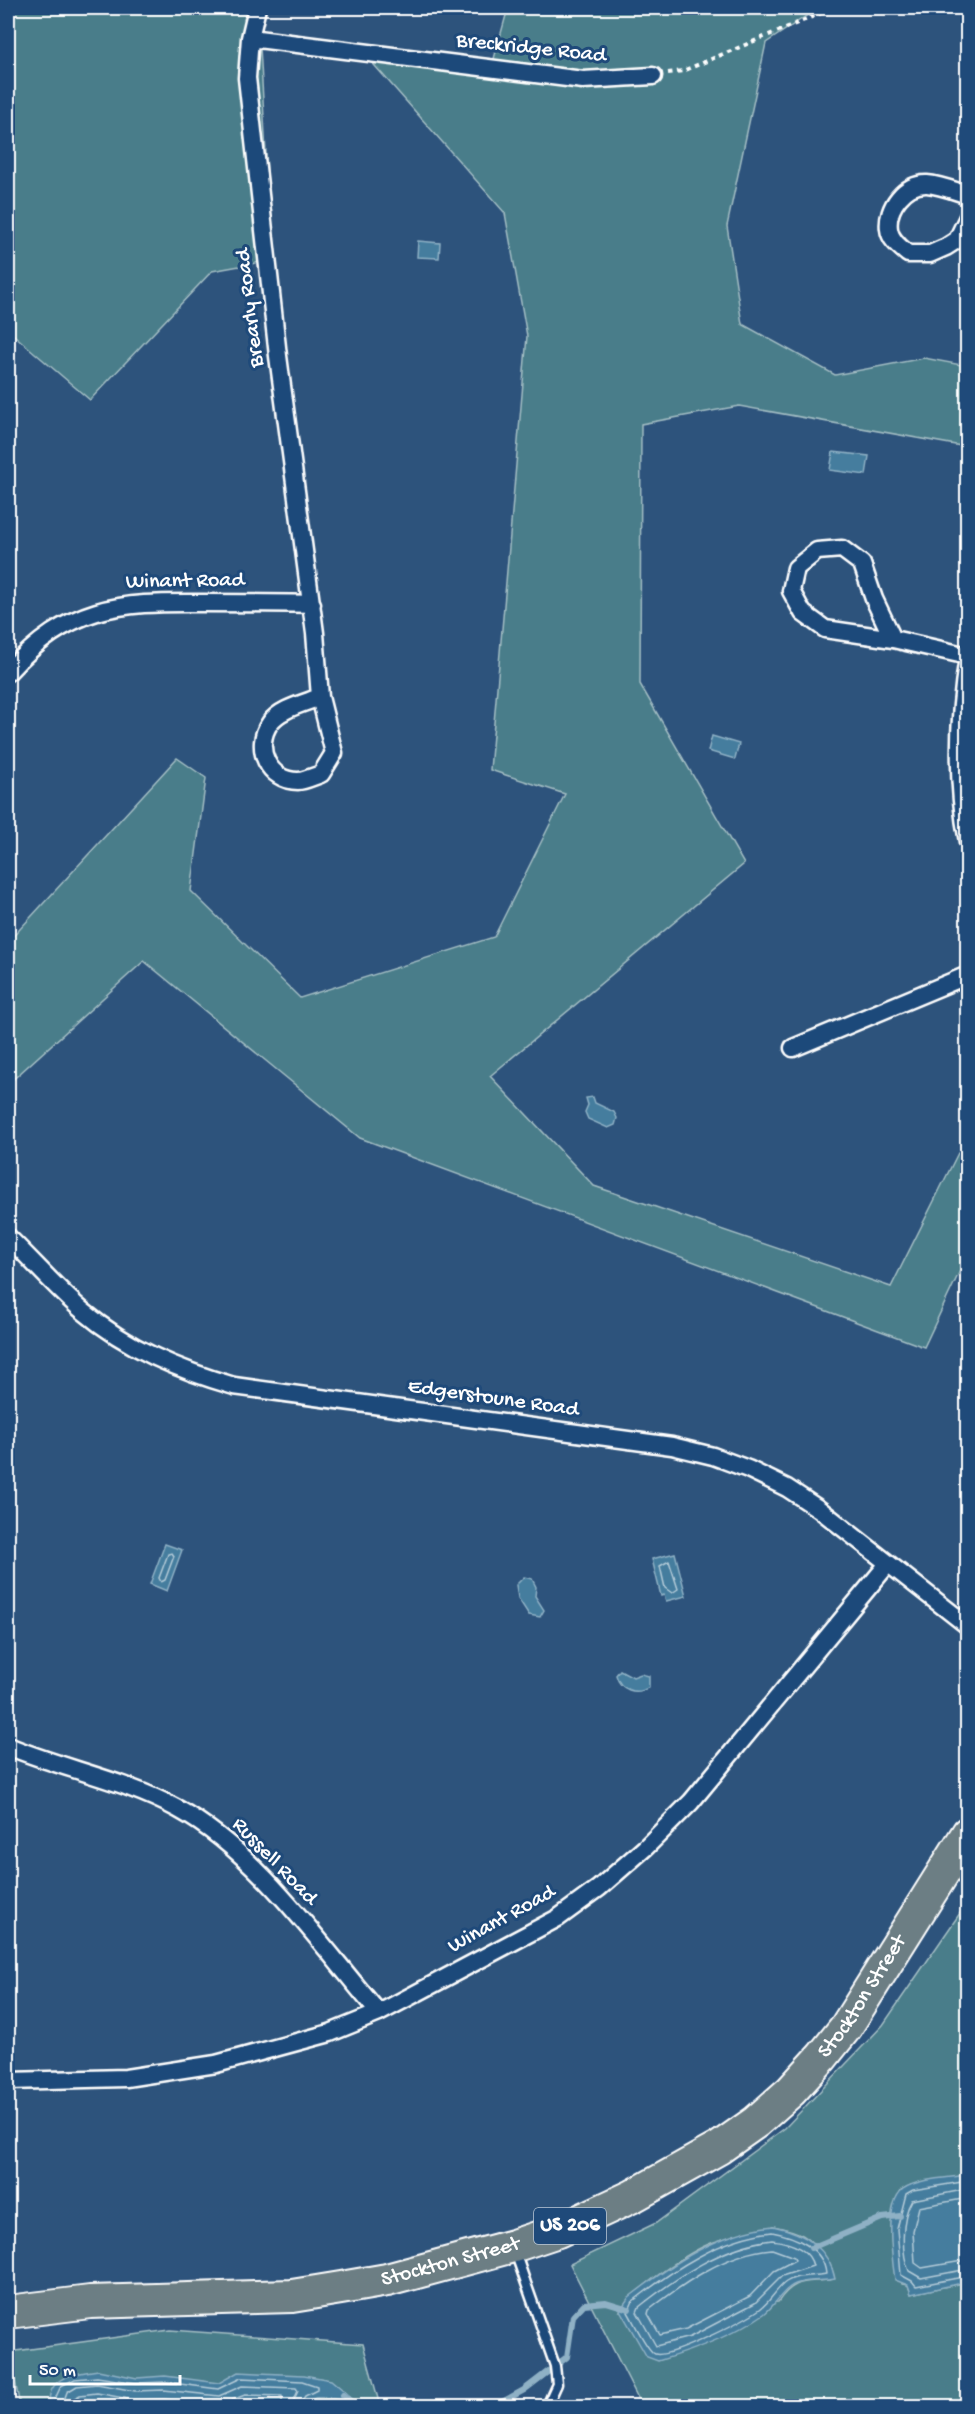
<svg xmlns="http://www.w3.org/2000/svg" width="975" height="2414" viewBox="0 0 975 2414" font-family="'Gochi Hand',sans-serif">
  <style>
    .green { fill: #497d8a; stroke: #a4bec4; stroke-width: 1.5; fill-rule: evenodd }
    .water { fill: #447d9e; stroke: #8fb1c5; stroke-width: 1.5 }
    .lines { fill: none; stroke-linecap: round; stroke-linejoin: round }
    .shore { stroke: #b4cbd8; stroke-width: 1.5 }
    .stream { stroke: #8fb1c5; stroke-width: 6 }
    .lane-casing { stroke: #fff; stroke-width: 13 }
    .street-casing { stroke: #fff; stroke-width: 21 }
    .highway-casing { stroke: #fff; stroke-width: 36 }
    .path { stroke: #fff; stroke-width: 4; stroke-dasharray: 4.5 4.5; stroke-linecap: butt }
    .lane { stroke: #1f4a7a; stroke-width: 8 }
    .street { stroke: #1f4a7a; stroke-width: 16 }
    .highway { stroke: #6c7e84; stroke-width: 32 }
    .labels { text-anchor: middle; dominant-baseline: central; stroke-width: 6; stroke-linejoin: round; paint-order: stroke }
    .shield { fill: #1f4a7a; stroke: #bcc9d7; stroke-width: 1.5 }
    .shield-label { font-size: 21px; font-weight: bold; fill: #fff }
    .street-label { font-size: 22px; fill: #fff; stroke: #1f4a7a }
  </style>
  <rect width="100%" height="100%" fill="#2d537c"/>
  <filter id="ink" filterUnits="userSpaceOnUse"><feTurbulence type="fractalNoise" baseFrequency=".0167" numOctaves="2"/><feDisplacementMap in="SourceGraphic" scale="12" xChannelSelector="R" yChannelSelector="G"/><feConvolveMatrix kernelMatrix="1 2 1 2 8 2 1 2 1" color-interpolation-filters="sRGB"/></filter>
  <g filter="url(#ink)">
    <path class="green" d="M 8,8 L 255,8 L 258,11 L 272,260 L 212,271 L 90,400 L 8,330 Z
      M 508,8 L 818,8 L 766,43 L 727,226 L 742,324 L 835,375 L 924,358 L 967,366 L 967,447 L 739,406 L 641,424 L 640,684 L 744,864 L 490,1076 L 594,1186 L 891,1287 L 958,1153 L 967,1148 L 967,1256 L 924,1347 L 360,1138 L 144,961 L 8,1084 L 8,942 L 177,758 L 206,778 L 191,891 L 300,998 L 494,937 L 565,794 L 490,770 L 527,336 L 505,213 L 368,58 L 489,77 Z
      M 967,1903 L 967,2175 L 911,2185 L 901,2190 C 885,2222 890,2252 902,2284 L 908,2285 L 911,2294 L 967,2282 L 967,2406 L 642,2406 L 570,2264 L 656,2223 L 785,2128 L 883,2025 ZM 773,2226 C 798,2231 810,2235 824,2258 C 829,2265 834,2271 834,2279 C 807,2284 796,2276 778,2302 L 620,2311 C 634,2289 689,2251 714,2242 C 733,2235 753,2231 773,2226 Z
      M 170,2330 L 363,2344 L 380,2406 L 20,2406 L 9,2352 Z"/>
    <path class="water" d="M 418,241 L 440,243 L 439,258 L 417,257 Z
      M 833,452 L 869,456 L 866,475 L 830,470 Z
      M 712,736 L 739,744 L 735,759 L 708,751 Z
      M 593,1097 L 595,1103 L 614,1112 L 617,1118 L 615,1125 L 608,1128 L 588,1119 L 585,1112 L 588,1105 L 586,1098 Z
      M 165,1544 L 182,1550 L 167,1591 L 150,1584 Z
      M 675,1553 L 686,1596 L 666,1601 L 664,1595 L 661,1596 L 652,1559 Z
      M 524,1577 L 532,1579 L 536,1587 L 535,1596 L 544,1610 L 540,1617 L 529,1615 L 518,1598 L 516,1585 Z
      M 620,1670 L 633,1677 L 641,1674 L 649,1676 L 649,1687 C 636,1696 620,1690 616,1675 Z
      M 967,2175 L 967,2282 L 911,2294 L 908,2285 L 895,2280 C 892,2259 884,2203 903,2189 C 919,2178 949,2178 967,2175 Z
      M 773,2226 C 802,2232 829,2247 835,2279 C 820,2282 803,2278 790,2287 C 781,2293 774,2306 764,2314 C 733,2336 694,2350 658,2361 L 647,2357 L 620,2310 L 629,2297 C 672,2264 718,2232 773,2226 Z
      M 98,2370 L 137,2378 L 165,2376 L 219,2383 L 238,2372 L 304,2375 L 331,2380 L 349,2395 L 348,2402 C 329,2398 317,2392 302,2406 L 49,2406 C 47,2376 75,2373 98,2370 Z"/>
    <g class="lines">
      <path class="shore" d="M 172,1553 L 174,1556 L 165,1580 L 161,1582 L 159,1578 L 168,1554 Z
        M 669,1561 L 678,1589 L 672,1593 L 665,1588 L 660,1566 Z
        M 968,2181 L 913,2190 L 906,2194 L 897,2229 L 901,2275 L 912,2281 L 916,2286 L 968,2276
        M 968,2189 L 912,2200 C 901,2218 901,2253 909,2271 L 921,2278 L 968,2269
        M 968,2198 L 919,2207 L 913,2231 L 915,2263 L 922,2268 L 968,2260
        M 772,2232 C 794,2236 824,2248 826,2274 C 812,2277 798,2274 786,2282 C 776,2289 770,2302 760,2309 C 746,2319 669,2359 655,2354 C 647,2351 633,2320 628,2312 L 633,2301 C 674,2269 720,2238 772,2232 Z
        M 772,2240 C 788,2242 809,2248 813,2266 L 782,2276 L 755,2303 L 690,2337 L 656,2346 L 637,2312 L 639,2307 C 678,2276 722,2246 772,2240 Z
        M 772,2249 L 794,2257 L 795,2260 L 774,2271 L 750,2296 L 686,2329 L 660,2335 L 648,2314 L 649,2310 C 685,2282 726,2253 772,2249 Z
        M 55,2406 L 55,2399 L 61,2386 L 75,2379 L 97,2377 L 136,2383 L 165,2382 L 218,2389 L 241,2378 L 302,2381 L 317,2386 L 317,2390 L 305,2396 L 299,2406
        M 62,2406 L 67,2392 L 77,2386 L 97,2384 L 135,2391 L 164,2390 L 219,2396 L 242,2386 L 296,2388 L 298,2391 L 291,2406
        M 71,2406 L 73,2399 L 80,2395 L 97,2393 L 134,2400 L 164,2399 L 219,2405 L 245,2395 L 282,2396 L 282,2406"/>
      <path class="stream" d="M 811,2248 L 882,2218 L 900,2216
        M 343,2395 L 357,2406
        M 495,2406 L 524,2390 L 567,2357 L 573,2316 L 584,2304 L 606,2302 L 629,2309"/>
      <defs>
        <path id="lane" d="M 515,2252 L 555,2366 L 557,2384 L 547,2406"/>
        <path id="street" d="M 257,8 L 250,38 L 247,78 L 278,356 L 315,633 L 320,697 C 305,703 279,709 270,723 C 253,747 268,781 298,781 C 305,781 314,776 321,774 L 334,753 L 320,697
          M 250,38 L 583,80 L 653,76
          M 968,195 C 955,191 940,185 927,184 C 905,183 886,208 889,229 C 890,240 900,247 908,254 L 930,254 L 946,247 L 957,240 L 968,217
          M 893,639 L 874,599 L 862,564 L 842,549 L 817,551 L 796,568 L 791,591 L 803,613 L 825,629 L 893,639 L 968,656
          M 968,657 C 958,718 956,781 968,842
          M 8,672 C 69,606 116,602 202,603 C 238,603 275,603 312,604
          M 793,1048 L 968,975
          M 8,1237 C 33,1261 57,1289 83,1311 C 128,1349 179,1370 234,1386 L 672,1446 L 713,1456 L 748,1469 L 787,1488 L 819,1509 L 968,1626
          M 8,1746 C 63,1769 125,1780 178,1809 C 258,1853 320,1944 379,2013
          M 8,2081 L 126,2078 L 216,2064 L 330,2033 L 379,2013 L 558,1918 L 599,1888 L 646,1847 L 691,1802 L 887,1565"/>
        <g id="highway">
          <path id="s1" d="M 8,2312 L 90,2302 L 292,2296 L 341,2288 L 387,2280 L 513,2246 L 558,2231 L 633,2196 L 719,2148 L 756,2122 L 791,2091 L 822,2057 L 846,2027 L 968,1833"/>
        </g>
      </defs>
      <use href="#lane" class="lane-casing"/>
      <use href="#street" class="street-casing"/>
      <use href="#highway" class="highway-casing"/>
      <path class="path" d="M 668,73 L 683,71 L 833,8"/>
      <use href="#lane" class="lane"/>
      <use href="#street" class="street"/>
      <use href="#highway" class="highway"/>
    </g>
  </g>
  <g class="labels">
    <rect class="shield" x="534" y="2208" width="72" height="36" rx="4.5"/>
    <g class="shield-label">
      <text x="570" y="2226">US 206</text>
    </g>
    <g class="street-label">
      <text transform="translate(531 49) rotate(6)">Breckridge Road</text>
      <text transform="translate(251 308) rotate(-97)">Brearly Road</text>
      <text transform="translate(185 582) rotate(-1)">Winant Road</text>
      <text transform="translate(493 1399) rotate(8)">Edgerstoune Road</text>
      <text transform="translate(274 1862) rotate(46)">Russell Road</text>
      <text transform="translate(502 1920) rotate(-29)">Winant Road</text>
      <text stroke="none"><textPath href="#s1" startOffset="951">Stockton Street</textPath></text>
      <text stroke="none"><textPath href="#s1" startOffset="447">Stockton Street</textPath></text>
    </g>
  </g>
  <rect width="975" height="2414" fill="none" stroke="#1f4a7a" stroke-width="30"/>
  <rect x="15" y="15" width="945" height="2384" fill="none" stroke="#fff" stroke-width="2" filter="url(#ink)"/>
  <path d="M30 2375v9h150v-9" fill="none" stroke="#ffffff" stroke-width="3"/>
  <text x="39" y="2375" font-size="18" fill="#ffffff" stroke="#1f4a7a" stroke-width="4.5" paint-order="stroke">50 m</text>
</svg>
